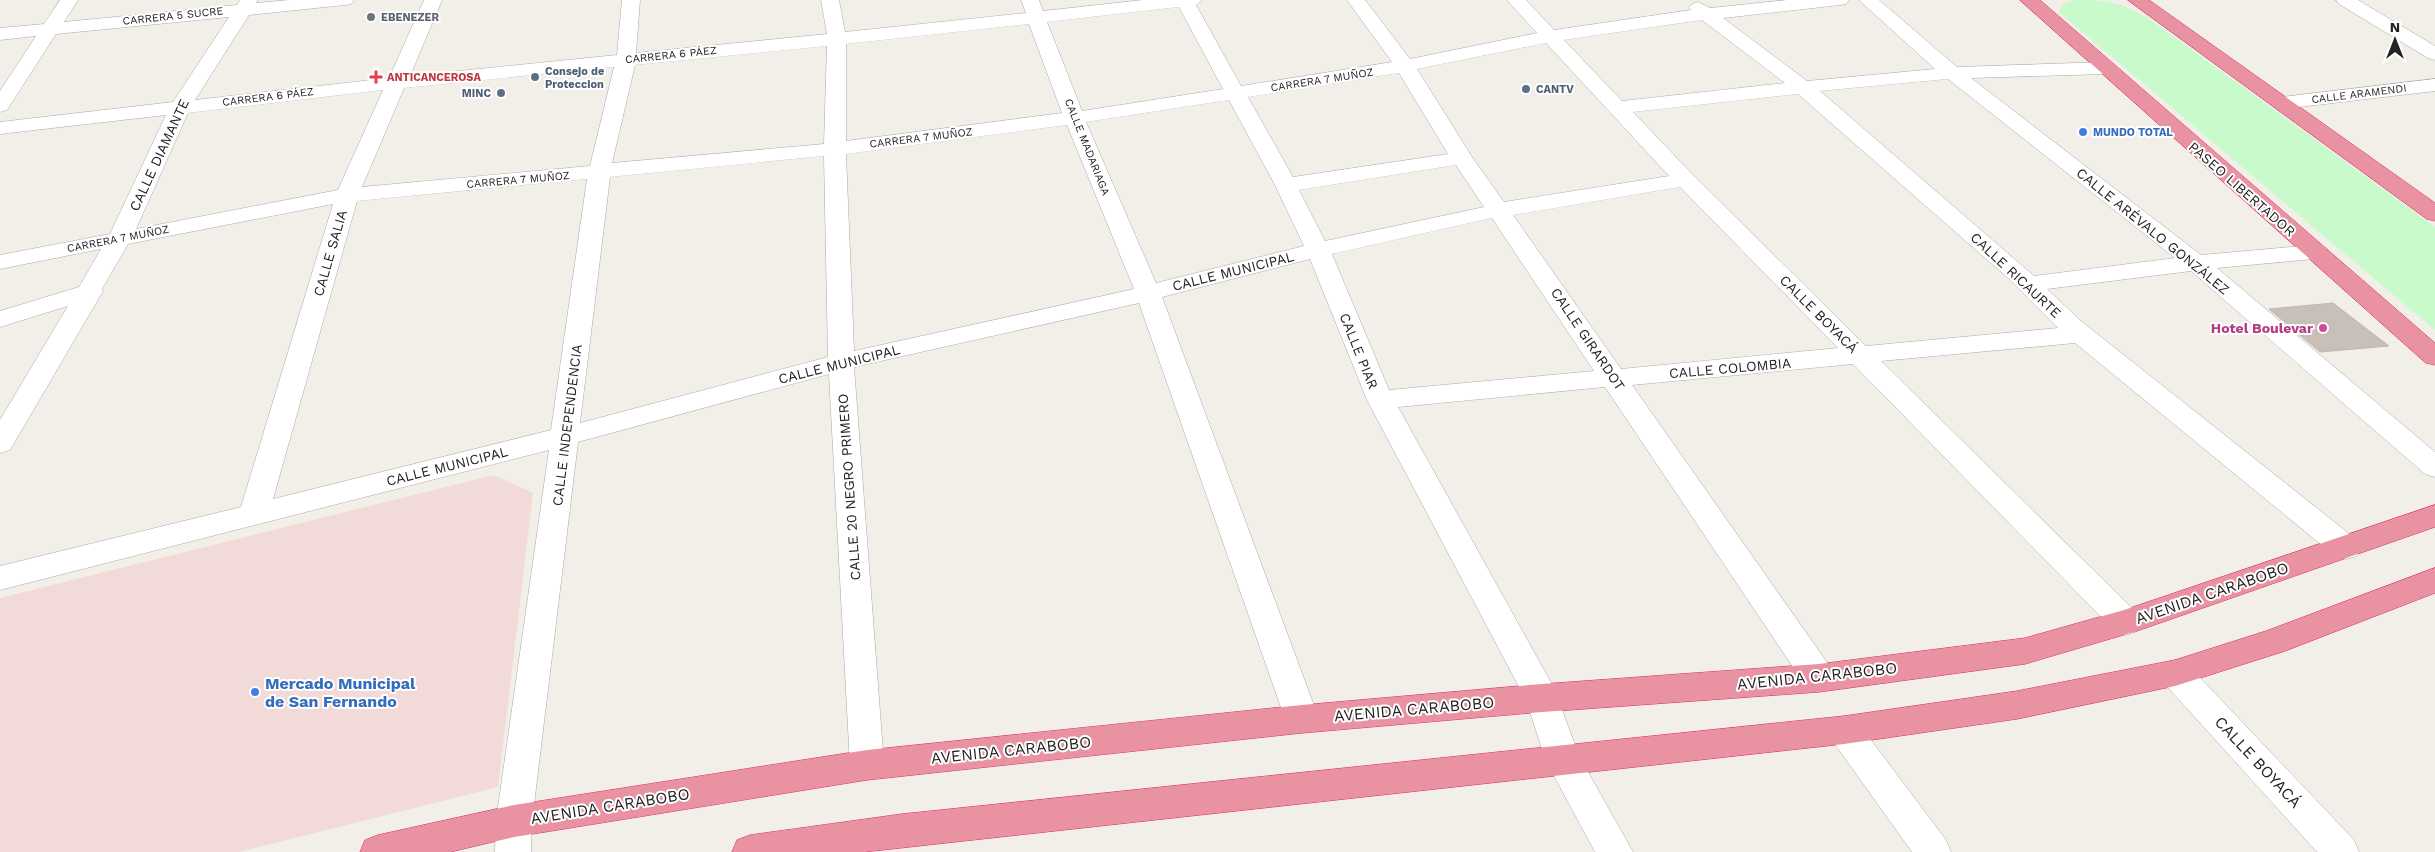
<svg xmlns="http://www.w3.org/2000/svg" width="2435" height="852" viewBox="0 0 2435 852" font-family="'Work Sans',sans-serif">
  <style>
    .commercial { fill: #f2dad9 }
    .park { fill: #c8facc }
    .building { fill: #c7bfb8; stroke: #c4b6ab }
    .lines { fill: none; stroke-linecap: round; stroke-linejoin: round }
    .minor-casing { stroke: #a9a9a9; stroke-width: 1 }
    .highway-casing { stroke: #dc2a67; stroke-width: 1 }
    .minor { fill: #fff; fill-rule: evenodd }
    .highway { fill: #e892a2; fill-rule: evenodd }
    .worship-dot { fill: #6b7280; stroke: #fff; stroke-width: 2 }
    .health-dot { fill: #e0444e; stroke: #fff; stroke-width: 2 }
    .service-dot { fill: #5c6f8a; stroke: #fff; stroke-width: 2 }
    .shop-dot { fill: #3f7fe0; stroke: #fff; stroke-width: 2 }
    .hotel-dot { fill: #d1479c; stroke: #fff; stroke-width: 2 }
    .labels { text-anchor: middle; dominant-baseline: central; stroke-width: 4; stroke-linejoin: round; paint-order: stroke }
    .far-street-label { font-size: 11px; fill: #222; stroke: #fff }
    .far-worship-label { font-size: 11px; font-weight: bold; fill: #5b616d; stroke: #fff; text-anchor: start }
    .far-service-label { font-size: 11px; font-weight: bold; fill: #4e5e75; stroke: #fff; text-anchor: start }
    .far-health-label { font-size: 11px; font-weight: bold; fill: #be3a42; stroke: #fff; text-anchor: start }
    .far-shop-label { font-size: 11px; font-weight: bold; fill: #366cbe; stroke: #fff; text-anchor: start }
    .street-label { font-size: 14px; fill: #222; stroke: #fff }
    .hotel-label { font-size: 14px; font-weight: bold; fill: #b23c85; stroke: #fff; text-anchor: end }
    .near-street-label { font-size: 16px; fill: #222; stroke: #fff }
    .near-shop-label { font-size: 16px; font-weight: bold; fill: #366cbe; stroke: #fff; text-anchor: start }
  </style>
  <rect width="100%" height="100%" fill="#f2efe9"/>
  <path class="commercial" d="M 494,475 L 533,493 L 498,787 L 239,852 L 0,852 L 0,598 Z"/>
  <path class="park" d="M 2076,0 C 2109,0 2122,3 2151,20 L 2435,227 L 2435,330 L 2059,12 L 2063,4 Z"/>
  <path class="building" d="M 2333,303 L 2389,346 L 2320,352 L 2269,309 Z"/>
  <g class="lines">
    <defs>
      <path id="minor" d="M 60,0 L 78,0 L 64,22 L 237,5 L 240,0 L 258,0 L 256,3 L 289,0 L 354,0 L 351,4 L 345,5 L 249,15 L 195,100 L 389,78 L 424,0 L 442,0 L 410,76 L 617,55 L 622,0 L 640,0 L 636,53 L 827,34 L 821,0 L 839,0 L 845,32 L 1026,13 L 1021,0 L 1039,0 L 1043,11 L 1143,0 L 1202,0 L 1196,5 L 1241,86 L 1392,62 L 1347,0 L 1365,0 L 1410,59 L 1537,33 L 1507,0 L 1526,0 L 1554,30 L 1691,10 L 1689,8 L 1692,4 L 1698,2 L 1710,8 L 1787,0 L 1849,0 L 1846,4 L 1840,5 L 1723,18 L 1807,81 L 1935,69 L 1859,0 L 1879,0 L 1957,67 L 2105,62 L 2112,64 L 2115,68 L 2112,72 L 2105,74 L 1971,78 L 2201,255 L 2313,245 L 2321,247 L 2325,252 L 2321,257 L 2313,259 L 2217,268 L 2435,452 L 2435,477 L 2425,474 L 2191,271 L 2047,289 L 2081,321 L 2357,540 L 2361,548 L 2357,556 L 2346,559 L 2335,556 L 2075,343 L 1881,361 L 2137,613 L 2142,622 L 2137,631 L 2126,635 L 2115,631 L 1853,364 L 1632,385 L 1831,668 L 1835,678 L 1831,688 L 1819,692 L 1807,688 L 1605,387 L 1398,407 L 1554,688 L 1579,756 L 1633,852 L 1595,852 L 1546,761 L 1526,700 L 1367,400 L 1310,259 L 1162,297 L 1319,719 L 1314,729 L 1302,733 L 1290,729 L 1285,719 L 1139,303 L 854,367 L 884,765 L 879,776 L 867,780 L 855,776 L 850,765 L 829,374 L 578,442 L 532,821 L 531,852 L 495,852 L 496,821 L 549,450 L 0,590 L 0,566 L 241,507 L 333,204 L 128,244 L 102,289 L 103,291 L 10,450 L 0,453 L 0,420 L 68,306 L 0,327 L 0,311 L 79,287 L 101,249 L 0,269 L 0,255 L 110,234 L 166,115 L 0,134 L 0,122 L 173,102 L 229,17 L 56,34 L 7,110 L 0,112 L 0,91 L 36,36 L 0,40 L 0,28 L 44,24 ZM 1179,7 L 1223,89 L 1082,111 L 1047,22 ZM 1702,20 L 1785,83 L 1622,101 L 1564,40 ZM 1029,24 L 1062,113 L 846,141 L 846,44 ZM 1546,43 L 1669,176 L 1504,202 L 1472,157 L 1417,69 ZM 827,46 L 824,144 L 612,163 L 635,65 ZM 614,67 L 590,166 L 362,187 L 404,88 ZM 1399,73 L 1448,154 L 1293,177 L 1248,97 ZM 1948,79 L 2175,258 L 2034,276 L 1820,91 ZM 383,90 L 338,190 L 136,229 L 188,113 ZM 1798,94 L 2008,278 L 2058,328 L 1866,346 L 1693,175 L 1633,112 ZM 1229,100 L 1275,185 L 1304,246 L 1156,283 L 1086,122 ZM 1067,125 L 1134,289 L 854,351 L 846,154 ZM 824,156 L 828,357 L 580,423 L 610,177 ZM 1456,165 L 1484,207 L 1325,241 L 1299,190 ZM 587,179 L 551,430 L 273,499 L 357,201 ZM 1680,187 L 1838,348 L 1621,369 L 1513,215 ZM 1492,218 L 1594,371 L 1389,390 L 1332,254 Z
        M 2336,0 L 2358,0 L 2435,46 L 2435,60 L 2428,58 L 2339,4 Z
        M 2435,79 L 2435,91 L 2282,109 L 2275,107 L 2272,103 L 2275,99 L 2282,97 Z
        M 2175,660 L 2187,664 L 2354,840 L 2359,852 L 2317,852 L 2163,682 L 2159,673 L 2163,664 Z
        M 1844,716 L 1856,720 L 1946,840 L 1951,852 L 1912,852 L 1832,740 L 1827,730 L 1832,720 Z"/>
      <path id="highway" d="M 2020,0 L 2040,0 L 2435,343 L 2435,365 L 2426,363 Z
        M 2128,0 L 2149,0 L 2435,203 L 2435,221 L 2427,219 Z
        M 2435,505 L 2435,527 L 2137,631 L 2025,664 L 1819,692 L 1542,712 L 1302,733 L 867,780 L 514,837 L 450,852 L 360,852 L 365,840 L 378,835 L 514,805 L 867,750 L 1302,705 L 1542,684 L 1819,664 L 2025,638 L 2124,610 Z
        M 2435,568 L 2435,593 L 2285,651 L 2175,686 L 2017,719 L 1844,744 L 864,852 L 732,852 L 737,840 L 750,835 L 902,814 L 1844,716 L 2017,691 L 2175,660 L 2266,631 Z"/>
    </defs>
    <use href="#minor" class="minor-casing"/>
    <use href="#highway" class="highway-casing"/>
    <use href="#minor" class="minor"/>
    <use href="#highway" class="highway"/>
  </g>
  <circle class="worship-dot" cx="371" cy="17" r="5"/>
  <path class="health-dot" d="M373.5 69.5h5v5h5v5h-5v5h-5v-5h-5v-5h5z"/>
  <g class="service-dot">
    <circle cx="535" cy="77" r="5"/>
    <circle cx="1526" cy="89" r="5"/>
    <circle cx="501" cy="93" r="5"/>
  </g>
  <g class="shop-dot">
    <circle cx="2083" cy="132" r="5"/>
    <circle cx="255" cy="692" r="5"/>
  </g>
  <circle class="hotel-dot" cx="2323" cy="328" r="5"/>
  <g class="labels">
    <g class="far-street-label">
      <text transform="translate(173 16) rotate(-6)">CARRERA 5 SUCRE</text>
      <text transform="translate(671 55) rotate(-6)">CARRERA 6 PÁEZ</text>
      <text transform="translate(1322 80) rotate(-9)">CARRERA 7 MUÑOZ</text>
      <text transform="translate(2359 94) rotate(-7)">CALLE ARAMENDI</text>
      <text transform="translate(268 97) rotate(-7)">CARRERA 6 PÁEZ</text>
      <text transform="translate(921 138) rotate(-7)">CARRERA 7 MUÑOZ</text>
      <text transform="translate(1087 147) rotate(68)">CALLE MADARIAGA</text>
      <text transform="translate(518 180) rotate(-5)">CARRERA 7 MUÑOZ</text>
      <text transform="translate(118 239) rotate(-11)">CARRERA 7 MUÑOZ</text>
    </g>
    <g class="far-worship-label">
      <text x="381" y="17">EBENEZER</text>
    </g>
    <g class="far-service-label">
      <text x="545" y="71">Consejo de<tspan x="545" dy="13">Proteccion</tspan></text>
      <text x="1536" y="89">CANTV</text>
      <text x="491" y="93" text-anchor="end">MINC</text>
    </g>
    <g class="far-health-label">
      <text x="387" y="77">ANTICANCEROSA</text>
    </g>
    <g class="far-shop-label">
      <text x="2093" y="132">MUNDO TOTAL</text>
    </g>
    <g class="street-label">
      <text transform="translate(159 155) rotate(-65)">CALLE DIAMANTE</text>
      <text transform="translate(2242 189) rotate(41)">PASEO LIBERTADOR</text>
      <text transform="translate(2153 231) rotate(39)">CALLE ARÉVALO GONZÁLEZ</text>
      <text transform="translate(330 253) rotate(-74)">CALLE SALIA</text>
      <text transform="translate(1233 271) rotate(-14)">CALLE MUNICIPAL</text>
      <text transform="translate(2016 275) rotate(43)">CALLE RICAURTE</text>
      <text transform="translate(1819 314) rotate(45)">CALLE BOYACÁ</text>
      <text transform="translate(1588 339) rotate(56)">CALLE GIRARDOT</text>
      <text transform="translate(1359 351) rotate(68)">CALLE PIAR</text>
      <text transform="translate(839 364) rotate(-14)">CALLE MUNICIPAL</text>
      <text transform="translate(1730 368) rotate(-5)">CALLE COLOMBIA</text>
      <text transform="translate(567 425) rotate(-83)">CALLE INDEPENDENCIA</text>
      <text transform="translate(447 466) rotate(-14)">CALLE MUNICIPAL</text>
      <text transform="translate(849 487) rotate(-94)">CALLE 20 NEGRO PRIMERO</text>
    </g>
    <g class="hotel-label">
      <text x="2313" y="328">Hotel Boulevar</text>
    </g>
    <g class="near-street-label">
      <text transform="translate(2212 593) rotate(-19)">AVENIDA CARABOBO</text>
      <text transform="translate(1817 676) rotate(-6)">AVENIDA CARABOBO</text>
      <text transform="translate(1414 709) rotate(-5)">AVENIDA CARABOBO</text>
      <text transform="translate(1011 750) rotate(-6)">AVENIDA CARABOBO</text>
      <text transform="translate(2258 762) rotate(47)">CALLE BOYACÁ</text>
      <text transform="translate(610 806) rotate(-9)">AVENIDA CARABOBO</text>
    </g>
    <g class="near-shop-label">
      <text x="265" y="683">Mercado Municipal<tspan x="265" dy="18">de San Fernando</tspan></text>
    </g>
  </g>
  <g transform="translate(2395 40)" stroke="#ffffff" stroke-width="4" paint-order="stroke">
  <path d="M0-4L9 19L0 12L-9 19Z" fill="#222222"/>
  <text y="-8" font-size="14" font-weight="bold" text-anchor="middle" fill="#222222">N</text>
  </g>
</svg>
